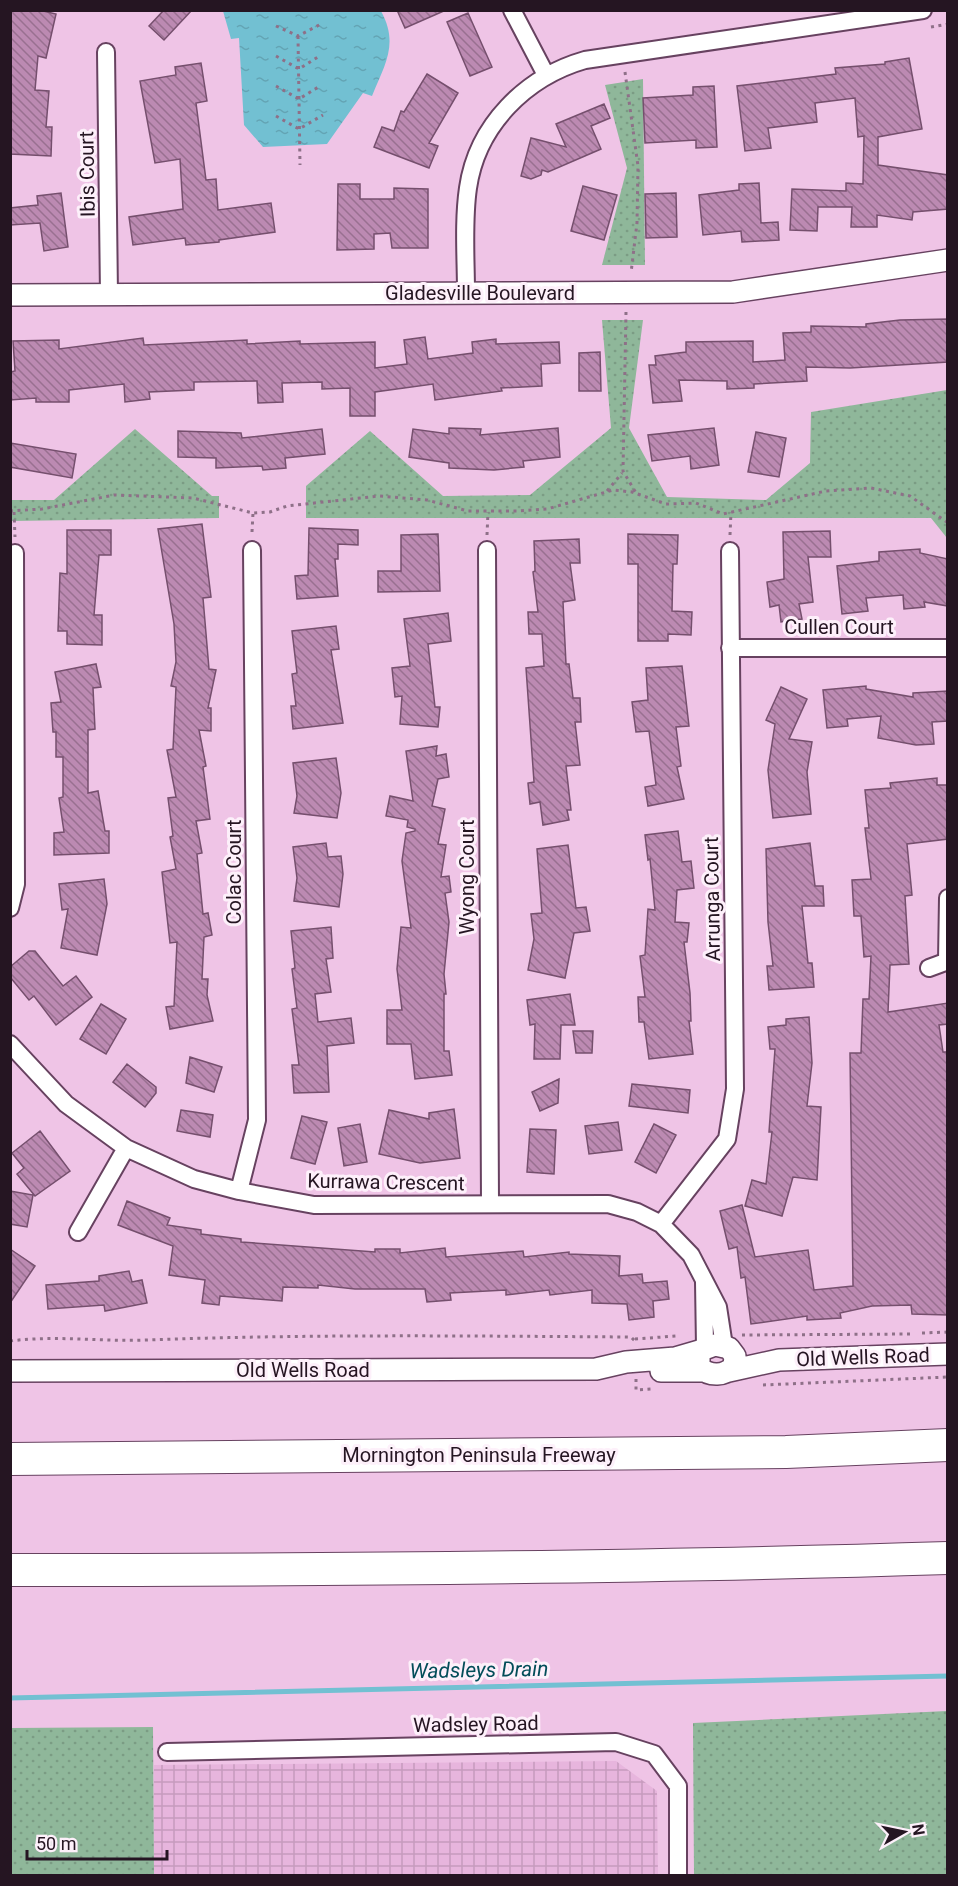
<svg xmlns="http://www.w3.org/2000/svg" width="958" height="1886" viewBox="0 0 958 1886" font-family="Roboto,sans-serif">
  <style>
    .industrial { fill: url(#industrial-grid) }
    .grass { fill: url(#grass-dots) }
    .water { fill: url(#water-ripples) }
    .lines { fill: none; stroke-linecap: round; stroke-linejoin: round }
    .stream { stroke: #72c0d2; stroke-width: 5 }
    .building { fill: url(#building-back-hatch); stroke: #754f6d; stroke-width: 1.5 }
    .minor-casing { stroke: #674260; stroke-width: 20 }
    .tertiary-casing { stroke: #674260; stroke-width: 24 }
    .motorway-casing { stroke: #674260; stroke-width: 34 }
    .path { stroke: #8e7088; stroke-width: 3; stroke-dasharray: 3 4.5; stroke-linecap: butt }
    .minor { stroke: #fff; stroke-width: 16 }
    .tertiary { stroke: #fff; stroke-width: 21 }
    .motorway { stroke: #fff; stroke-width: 32 }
    .labels { text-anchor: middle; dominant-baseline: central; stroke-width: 6; stroke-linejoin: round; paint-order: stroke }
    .street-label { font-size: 20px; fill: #251522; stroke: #fdf0fa }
    .water-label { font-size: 21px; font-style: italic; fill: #034d59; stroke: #fdf0fa }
  </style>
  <defs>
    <pattern id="industrial-grid" width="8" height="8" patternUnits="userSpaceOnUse" patternTransform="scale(1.5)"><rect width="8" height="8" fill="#e7b5dd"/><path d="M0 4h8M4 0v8" fill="none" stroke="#c69bbd"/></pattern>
    <pattern id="grass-dots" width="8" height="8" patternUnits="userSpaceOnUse" patternTransform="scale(1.5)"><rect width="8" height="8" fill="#8fb79a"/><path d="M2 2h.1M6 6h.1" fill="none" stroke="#7b9c84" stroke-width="1.8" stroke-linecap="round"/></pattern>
    <pattern id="water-ripples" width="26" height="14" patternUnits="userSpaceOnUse" patternTransform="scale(1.5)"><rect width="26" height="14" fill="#72c0d2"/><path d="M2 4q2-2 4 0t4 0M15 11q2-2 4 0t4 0" fill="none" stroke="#63a4b4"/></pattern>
    <pattern id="building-back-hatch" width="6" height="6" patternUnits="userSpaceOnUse" patternTransform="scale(1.5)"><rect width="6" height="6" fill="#bc8ab2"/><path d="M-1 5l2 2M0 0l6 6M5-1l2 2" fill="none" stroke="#997090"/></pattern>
  </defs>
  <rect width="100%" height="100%" fill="#efc4e6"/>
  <path class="industrial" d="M 616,1761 L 657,1791 L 658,1875 L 154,1875 L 154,1765 Z"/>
  <path class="grass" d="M 643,79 L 645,265 L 602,265 L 627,168 L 605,85 Z
    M 602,320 L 643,320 L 629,428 L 667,497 L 766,500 L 810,463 L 811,412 L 947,390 L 947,538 L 931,518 L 306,518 L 306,486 L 370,431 L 443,496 L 530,495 L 611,428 Z
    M 135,429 L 212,496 L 219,496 L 219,518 L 11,521 L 11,500 L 54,500 Z
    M 947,1711 L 947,1875 L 694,1875 L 693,1723 Z
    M 153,1727 L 154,1875 L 11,1875 L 11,1728 Z"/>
  <path class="water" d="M 223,11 L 381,11 C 399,44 385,64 372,96 L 363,93 L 327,144 L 263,147 L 244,125 L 239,38 L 231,39 Z"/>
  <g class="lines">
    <path class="stream" d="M 10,1698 L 948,1676"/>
  </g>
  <path class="building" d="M 10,10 L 39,10 L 56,14 L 46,58 L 38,56 L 35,90 L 49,91 L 46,127 L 52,127 L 51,156 L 10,154 Z
    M 164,10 L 192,10 L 164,40 L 149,26 Z
    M 397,10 L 446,10 L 405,28 Z
    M 468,13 L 492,67 L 470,76 L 447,22 Z
    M 909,58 L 922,129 L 878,137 L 878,165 L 948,175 L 948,209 L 913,212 L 912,220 L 877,215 L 877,227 L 851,227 L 852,207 L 818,207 L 817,231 L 790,230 L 792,189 L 846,191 L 846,183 L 863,184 L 864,136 L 858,137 L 855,98 L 815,103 L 817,122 L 768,128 L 771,148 L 745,151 L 737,86 L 836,74 L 835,68 L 885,64 L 885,62 Z
    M 201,63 L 207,101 L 196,103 L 206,180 L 216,179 L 218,210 L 271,203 L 275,232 L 219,240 L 219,242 L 186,245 L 185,238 L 133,245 L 129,217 L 183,209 L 180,159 L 155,163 L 140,81 L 176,75 L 175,67 Z
    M 427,74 L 458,93 L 429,143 L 438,146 L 429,168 L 374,147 L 382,127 L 394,131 L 401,111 L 404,112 Z
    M 714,86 L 717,147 L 696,148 L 696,140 L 645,143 L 643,98 L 693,95 L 693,87 Z
    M 604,104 L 610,118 L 591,126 L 601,149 L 548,172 L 542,170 L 541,175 L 531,179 L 521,176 L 531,138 L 566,147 L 556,124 Z
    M 759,183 L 761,223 L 778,222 L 779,240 L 742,242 L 741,231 L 703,235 L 699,195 L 739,190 L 739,184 Z
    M 338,184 L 360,184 L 360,199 L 394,199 L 394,188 L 428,189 L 428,248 L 392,248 L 390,233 L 374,234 L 374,249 L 337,250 Z
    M 583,186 L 617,195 L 604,240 L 571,231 Z
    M 61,193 L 68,247 L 44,251 L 40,223 L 10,225 L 10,208 L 38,205 L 37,196 Z
    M 676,193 L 677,237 L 646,238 L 645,194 Z
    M 948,319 L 948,362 L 850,368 L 806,367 L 807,381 L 754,384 L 754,388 L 727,389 L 727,381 L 679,380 L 682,401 L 653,403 L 649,365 L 656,365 L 655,356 L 686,352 L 686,342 L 753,341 L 753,362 L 785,360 L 783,333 L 811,332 L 811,326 L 866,327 L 866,324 L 900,320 Z
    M 425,337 L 428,359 L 473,353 L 472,342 L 496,339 L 496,344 L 559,342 L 560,363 L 541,364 L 542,386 L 501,388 L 502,391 L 435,400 L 433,384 L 375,392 L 375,416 L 350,416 L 350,388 L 322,389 L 322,382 L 282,383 L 283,402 L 258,403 L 257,381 L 194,382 L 194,390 L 149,392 L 150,399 L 125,402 L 124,384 L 69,390 L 69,402 L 36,402 L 36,398 L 10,400 L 10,372 L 15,371 L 13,341 L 59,340 L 59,349 L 143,338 L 144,345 L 247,340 L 247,344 L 300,341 L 300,344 L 375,342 L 375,368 L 407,364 L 404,340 Z
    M 600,352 L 601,391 L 579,391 L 579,353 Z
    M 449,428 L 481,429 L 480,435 L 558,428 L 560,457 L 523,461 L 524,467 L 494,470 L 449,468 L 449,463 L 409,457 L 413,429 L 449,434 Z
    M 714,428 L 719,465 L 691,469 L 690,456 L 652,461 L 648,435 Z
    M 322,429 L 325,454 L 285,458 L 286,468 L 263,470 L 262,466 L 216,468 L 216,458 L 178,457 L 178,431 L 241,433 L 242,438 Z
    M 756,432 L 786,438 L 779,477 L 748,472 Z
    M 10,443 L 76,454 L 72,478 L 10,467 Z
    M 202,524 L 211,597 L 203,598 L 209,669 L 216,670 L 208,708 L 211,708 L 211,731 L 199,730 L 206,766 L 203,767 L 210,819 L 196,821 L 202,853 L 197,854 L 203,914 L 208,913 L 212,935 L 204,937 L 202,979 L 208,979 L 207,995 L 213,1021 L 170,1029 L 166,1007 L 174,1006 L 177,942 L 170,943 L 162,872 L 176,869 L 170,837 L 173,836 L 168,798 L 176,797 L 167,750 L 173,749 L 176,687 L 171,686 L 176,662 L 174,624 L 158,529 Z
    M 309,528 L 358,530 L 358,545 L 338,544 L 338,559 L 335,559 L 338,596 L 297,599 L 295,576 L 308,575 Z
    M 67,530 L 111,530 L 111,555 L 99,555 L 94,615 L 102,615 L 102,645 L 67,644 L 67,631 L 58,631 L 60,573 L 67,574 Z
    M 830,531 L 831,557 L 808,557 L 813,602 L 799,604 L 802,619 L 781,622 L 779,605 L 770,607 L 767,582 L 784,579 L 783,532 Z
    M 438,534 L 440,591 L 378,592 L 378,571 L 401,571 L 401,535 Z
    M 628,534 L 678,535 L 677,564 L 673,564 L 672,611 L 692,612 L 691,635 L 668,634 L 668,641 L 638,641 L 638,564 L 628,564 Z
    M 579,539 L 580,563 L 570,563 L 575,600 L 563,602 L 566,664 L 569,664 L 573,698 L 580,698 L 581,722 L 575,722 L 580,765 L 566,766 L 571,810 L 567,810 L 569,820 L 543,825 L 540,802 L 530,804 L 528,783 L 534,782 L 526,668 L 544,666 L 542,634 L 529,634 L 528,612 L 538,612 L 533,572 L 535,571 L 534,541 Z
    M 920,549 L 920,553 L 948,559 L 948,606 L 924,602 L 925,607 L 904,609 L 903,595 L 866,598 L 868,611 L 842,614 L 837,566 L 879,561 L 879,552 Z
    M 448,613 L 451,641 L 428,644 L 435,707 L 440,707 L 438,727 L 400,724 L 402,696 L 395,697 L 392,668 L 410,666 L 404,619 Z
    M 336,626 L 339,649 L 331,650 L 343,723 L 293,729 L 291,706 L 296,706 L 292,674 L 297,673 L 292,631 Z
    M 96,664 L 101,687 L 93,688 L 95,729 L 88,730 L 88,793 L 98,791 L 105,831 L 109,831 L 109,853 L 54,855 L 54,833 L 64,832 L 59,798 L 63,797 L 63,757 L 56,757 L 56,732 L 53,732 L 51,703 L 61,702 L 55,672 Z
    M 682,666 L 689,726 L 676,727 L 681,766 L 677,767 L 684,799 L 648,806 L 645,787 L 656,785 L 649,731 L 636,732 L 632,702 L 648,700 L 646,668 Z
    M 866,686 L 866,689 L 913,697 L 913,693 L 948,691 L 948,721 L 932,722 L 934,744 L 916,745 L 878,738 L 881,716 L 847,719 L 848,726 L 827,728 L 823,690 Z
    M 781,687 L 807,699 L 789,739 L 812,742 L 807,772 L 811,814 L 773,818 L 768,770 L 775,724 L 766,720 Z
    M 437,746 L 436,756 L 446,754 L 449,777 L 438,779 L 432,806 L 445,809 L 438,844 L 446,845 L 441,877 L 449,876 L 451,892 L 445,893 L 449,922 L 444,974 L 446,994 L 444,994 L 444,1051 L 449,1051 L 452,1075 L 415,1079 L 411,1044 L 387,1044 L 387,1010 L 402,1010 L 397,969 L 401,927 L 411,928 L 402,861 L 406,833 L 415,831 L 415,829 L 407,827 L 408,820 L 386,816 L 390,796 L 413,801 L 406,751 Z
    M 336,758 L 341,793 L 337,818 L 294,813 L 297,796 L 293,763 Z
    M 937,778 L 937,785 L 948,785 L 948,839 L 907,844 L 912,895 L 905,896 L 909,964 L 890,965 L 888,1012 L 948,1003 L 948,1024 L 939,1025 L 943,1052 L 948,1052 L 948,1315 L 912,1314 L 911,1305 L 872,1306 L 840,1313 L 841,1318 L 807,1320 L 807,1316 L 751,1324 L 745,1277 L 741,1278 L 737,1247 L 729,1249 L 720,1211 L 742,1205 L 755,1257 L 808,1250 L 814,1290 L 853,1286 L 850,1053 L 861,1053 L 863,999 L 869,999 L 871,956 L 864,957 L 861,916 L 854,916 L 852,880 L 871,879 L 865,828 L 869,828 L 865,790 L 891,788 L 890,783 Z
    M 678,831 L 682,862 L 691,861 L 694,888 L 677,890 L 675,922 L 689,923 L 687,942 L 684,942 L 690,993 L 691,1021 L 689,1021 L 693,1054 L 649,1059 L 644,1022 L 639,1022 L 638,997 L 645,997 L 640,956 L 645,955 L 648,909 L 655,910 L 650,859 L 648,860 L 645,835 Z
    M 326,843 L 328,857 L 341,856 L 343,874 L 339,907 L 294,901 L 297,878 L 293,847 Z
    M 810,843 L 815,886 L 823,886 L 824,906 L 802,906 L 808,963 L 812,963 L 814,987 L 769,990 L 767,966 L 773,966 L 768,922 L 766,849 Z
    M 568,845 L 576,908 L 586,907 L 590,931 L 574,933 L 565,978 L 528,970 L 534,939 L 531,914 L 542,913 L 537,849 Z
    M 104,879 L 107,904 L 97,955 L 61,948 L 68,909 L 62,910 L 59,884 Z
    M 331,927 L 333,958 L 326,959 L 331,992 L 315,994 L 318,1022 L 351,1018 L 354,1043 L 327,1046 L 329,1092 L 294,1093 L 292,1065 L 299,1065 L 292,1009 L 297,1008 L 292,969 L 295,968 L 291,931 Z
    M 29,951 L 35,951 L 63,986 L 76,976 L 92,997 L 56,1025 L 34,996 L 29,1000 L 10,977 L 10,967 Z
    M 570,994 L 575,1025 L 561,1025 L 560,1059 L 534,1059 L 535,1024 L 530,1025 L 527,1000 Z
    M 101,1004 L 126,1019 L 106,1054 L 80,1039 Z
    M 809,1017 L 812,1063 L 807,1106 L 821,1107 L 817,1180 L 793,1177 L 782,1216 L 745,1206 L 752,1180 L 766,1184 L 772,1132 L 769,1132 L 775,1049 L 770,1049 L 768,1027 L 786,1025 L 786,1019 Z
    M 573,1031 L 593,1031 L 592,1053 L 576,1053 Z
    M 190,1057 L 222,1067 L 214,1092 L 186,1083 Z
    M 127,1064 L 156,1087 L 156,1093 L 145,1107 L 113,1082 Z
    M 559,1079 L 558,1103 L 540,1111 L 532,1092 Z
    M 632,1084 L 690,1090 L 688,1113 L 629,1106 Z
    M 454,1109 L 460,1158 L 420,1163 L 379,1154 L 389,1110 L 429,1119 L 429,1113 Z
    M 181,1110 L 213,1115 L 210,1137 L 177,1131 Z
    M 302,1116 L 327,1122 L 315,1164 L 291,1158 Z
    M 618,1122 L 622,1150 L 589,1154 L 585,1126 Z
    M 360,1124 L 367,1162 L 344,1166 L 338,1128 Z
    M 654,1124 L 676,1135 L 656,1173 L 635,1162 Z
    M 530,1129 L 556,1130 L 554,1174 L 527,1172 Z
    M 40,1131 L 70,1171 L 35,1196 L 17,1174 L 24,1168 L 12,1153 Z
    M 10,1191 L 33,1195 L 27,1227 L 10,1224 Z
    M 127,1201 L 170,1218 L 167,1225 L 201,1230 L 201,1234 L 241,1239 L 241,1242 L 375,1252 L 375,1249 L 400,1249 L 400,1253 L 445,1248 L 446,1257 L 523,1251 L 524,1257 L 569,1252 L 569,1254 L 620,1256 L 619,1276 L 642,1274 L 643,1283 L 667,1281 L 669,1299 L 653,1301 L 654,1317 L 629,1320 L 627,1304 L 592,1303 L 592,1290 L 550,1295 L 549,1290 L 506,1295 L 506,1290 L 450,1293 L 451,1300 L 427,1302 L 425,1289 L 355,1289 L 318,1285 L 318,1288 L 283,1287 L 282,1301 L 220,1296 L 219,1305 L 202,1303 L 205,1280 L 169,1275 L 173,1246 L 118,1225 Z
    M 10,1249 L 35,1266 L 10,1303 Z
    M 129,1271 L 132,1282 L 142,1280 L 147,1303 L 105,1311 L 104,1305 L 48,1309 L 46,1285 L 99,1281 L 99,1276 Z"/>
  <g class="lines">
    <defs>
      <path id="minor" d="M 512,10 L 546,75
        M 106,52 L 109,295
        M 466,293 C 466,259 463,222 468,188 C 477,125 526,77 585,60 L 923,10
        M 487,550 L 490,1204
        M 730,648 L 948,648
        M 10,908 L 16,884 L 15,553
        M 947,961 L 948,898
        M 929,968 L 948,961
        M 10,1044 L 66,1104 L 126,1148 L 194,1179 L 239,1191 L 314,1205 L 608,1204 L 637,1212 L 661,1224 L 691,1255 L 718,1307 L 724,1346
        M 239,1191 L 257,1120 L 252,550
        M 661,1224 L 727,1139 L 735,1089 L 730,551
        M 78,1232 L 126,1148
        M 704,1282 L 705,1347
        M 167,1752 L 616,1742 L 654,1754 L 678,1786 L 678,1876"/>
      <path id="tertiary" d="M 10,295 L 733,292 L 948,260
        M 715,1345 L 729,1348 L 735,1356 L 734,1366 C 725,1376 710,1377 699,1367 L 699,1351 Z
        M 10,1371 L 596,1369 L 626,1362 L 675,1358 L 699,1351
        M 661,1371 L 703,1371
        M 729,1371 L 779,1360 L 948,1354"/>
      <path id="motorway" d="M 10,1459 L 786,1452 L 948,1445
        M 10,1570 C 323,1570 635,1568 948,1558"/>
    </defs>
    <use href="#minor" class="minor-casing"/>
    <use href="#tertiary" class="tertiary-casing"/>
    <use href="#motorway" class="motorway-casing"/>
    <path class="path" d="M 276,26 L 298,36 L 321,24
      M 931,27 L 948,24
      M 298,36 L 300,165
      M 276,56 L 299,69 L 321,55
      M 625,72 L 638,166 L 637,223 L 631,273
      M 276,86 L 299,99 L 320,86
      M 276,116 L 299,129 L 323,115
      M 626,312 L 623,471 L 636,493
      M 607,491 L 622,473
      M 10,511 L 42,509 L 114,495 L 193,498 L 253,513 L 270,512 L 287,506 L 379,496 L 427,500 L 468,511 L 518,511 L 547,509 L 613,490 L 632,492 L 666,504 L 696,503 L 723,514 L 826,491 L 871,488 L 910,496 L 948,523
      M 14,512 L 15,537
      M 252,532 L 253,513
      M 487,535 L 488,512
      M 730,535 L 731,512
      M 922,1333 L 948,1332
      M 742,1335 L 913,1334
      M 635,1339 L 676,1336
      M 10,1341 C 57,1335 101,1342 147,1340 C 308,1334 469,1336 631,1337 L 636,1342
      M 636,1379 L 636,1390 L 652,1389
      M 763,1385 L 948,1377"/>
    <use href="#minor" class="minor"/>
    <use href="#tertiary" class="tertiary"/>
    <use href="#motorway" class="motorway"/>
  </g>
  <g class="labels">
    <g class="street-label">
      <text transform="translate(87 174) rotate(-91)">Ibis Court</text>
      <text x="480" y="293">Gladesville Boulevard</text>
      <text x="839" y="627">Cullen Court</text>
      <text transform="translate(234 872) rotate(-90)">Colac Court</text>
      <text transform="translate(467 877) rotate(-90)">Wyong Court</text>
      <text transform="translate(712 899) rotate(-91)">Arrunga Court</text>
      <text transform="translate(386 1182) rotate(1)">Kurrawa Crescent</text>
      <text transform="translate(863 1357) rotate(-2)">Old Wells Road</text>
      <text x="303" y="1370">Old Wells Road</text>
      <text x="479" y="1455">Mornington Peninsula Freeway</text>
      <text transform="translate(476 1724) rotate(-1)">Wadsley Road</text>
    </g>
    <g class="water-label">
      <text transform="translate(479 1670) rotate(-1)">Wadsleys Drain</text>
    </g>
  </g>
  <rect width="958" height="1886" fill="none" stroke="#251522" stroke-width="24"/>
  <g transform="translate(904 1832) rotate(81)" stroke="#fdf0fa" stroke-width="4.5" paint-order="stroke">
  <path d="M0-4.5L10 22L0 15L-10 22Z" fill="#251522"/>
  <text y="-9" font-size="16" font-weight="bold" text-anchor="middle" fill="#251522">N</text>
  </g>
  <path d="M27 1850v9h140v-9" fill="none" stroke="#251522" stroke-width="3"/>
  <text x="36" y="1850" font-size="18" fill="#251522" stroke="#fdf0fa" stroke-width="4.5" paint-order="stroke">50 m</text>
</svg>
